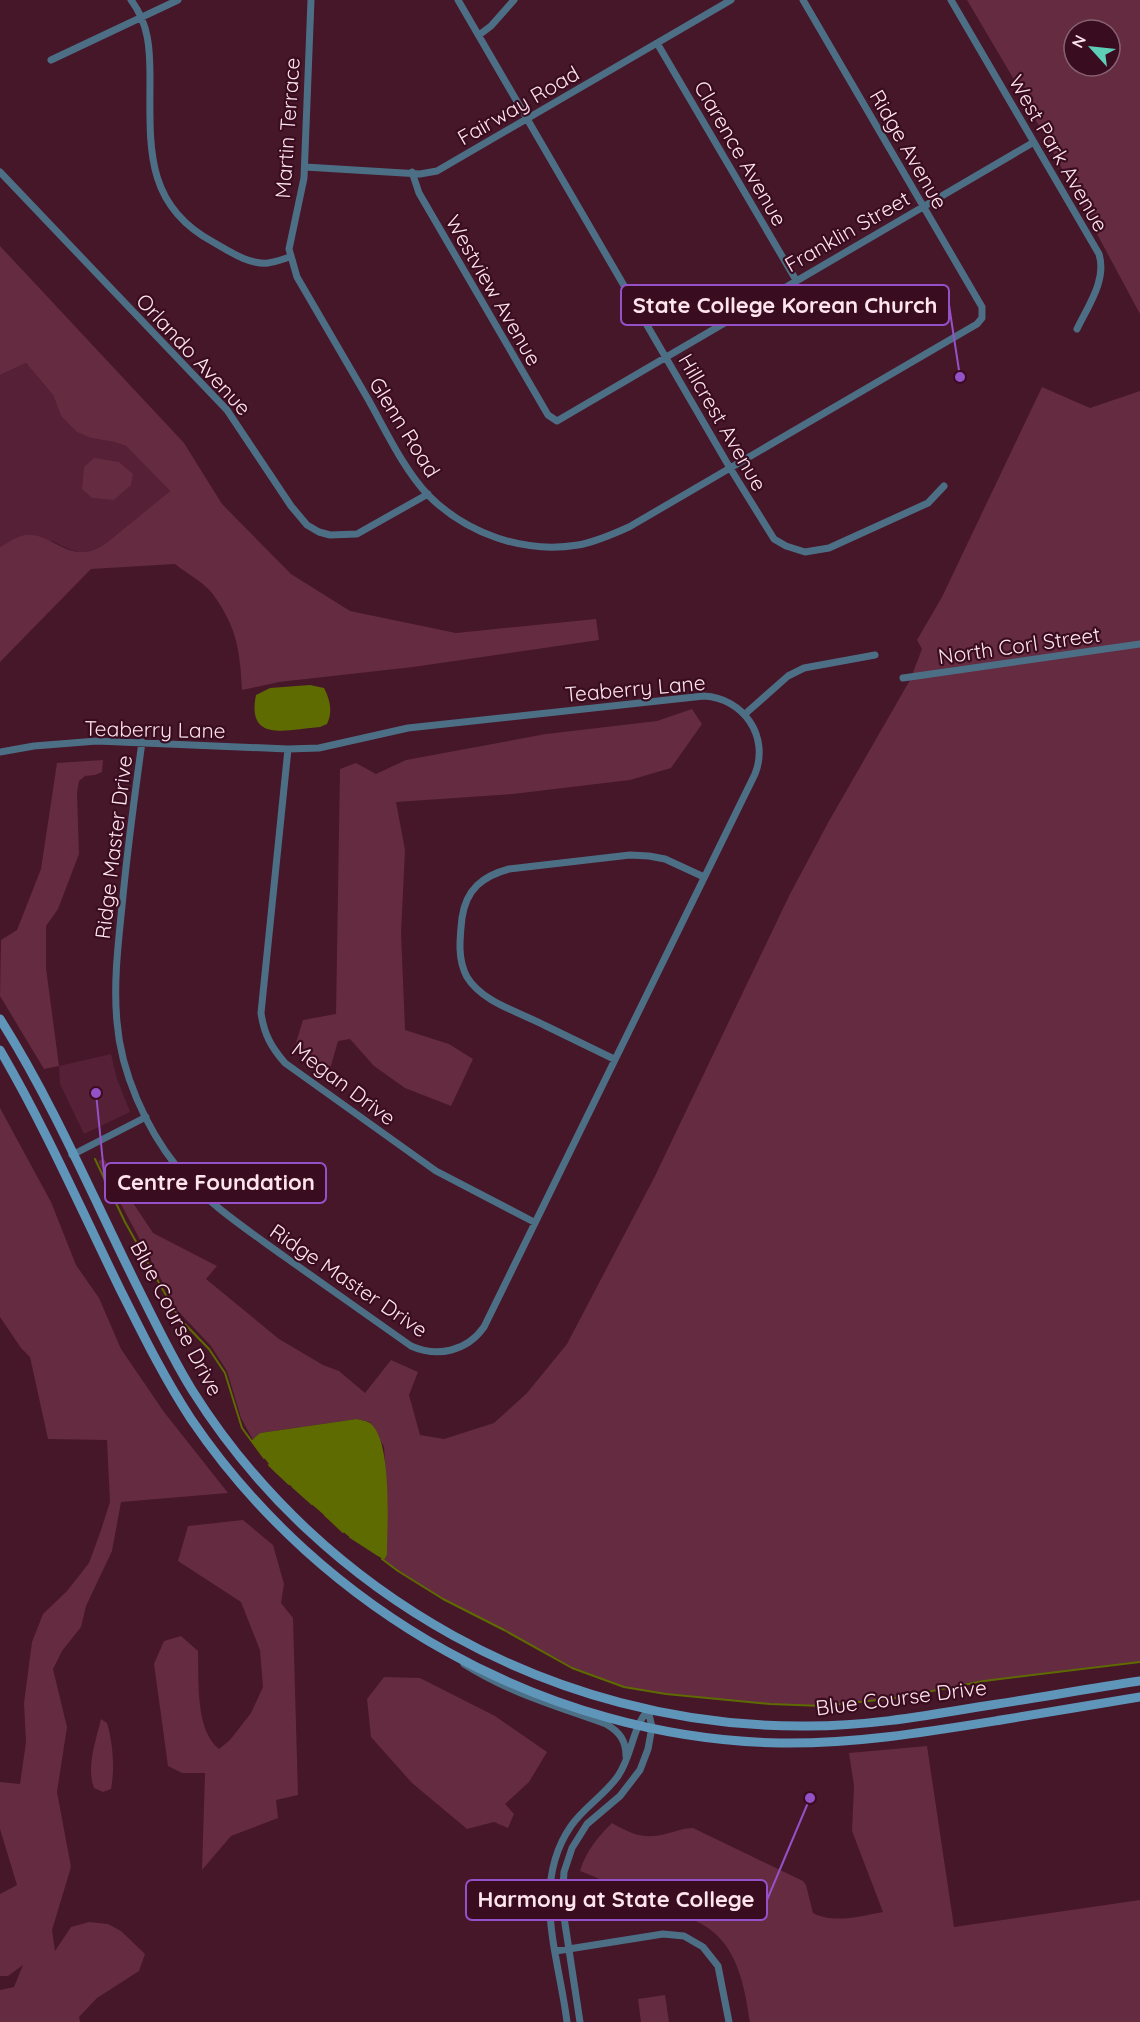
<svg xmlns="http://www.w3.org/2000/svg" width="1140" height="2022" viewBox="0 0 1140 2022" font-family="Quicksand,sans-serif">
  <style>
    .built { fill: #562037 }
    .green { fill: #642b41; fill-rule: evenodd }
    .water { fill: #5e6b00 }
    .lines { fill: none; stroke-linecap: round; stroke-linejoin: round }
    .stream { stroke: #5e6b00; stroke-width: 2 }
    .street { stroke: #4d6f85; stroke-width: 7 }
    .secondary { stroke: #5e95b9; stroke-width: 9 }
    .labels { text-anchor: middle; dominant-baseline: central; stroke-width: 4.5; stroke-linejoin: round; paint-order: stroke }
    .street-label { font-size: 21px; fill: #fee4ec; stroke: #3a0c20 }
    .leader { fill: none; stroke: #9551c8; stroke-width: 2 }
    .callout-dot { fill: #9551c8; stroke: #3a0c20; stroke-width: 2 }
    .callout { fill: #3a0c20; stroke: #9551c8; stroke-width: 2 }
    .callout-label { font-size: 22px; text-anchor: middle; font-weight: bold; fill: #fee4ec }
  </style>
  <rect width="100%" height="100%" fill="#461629"/>
  <path class="built" d="M 26,363 L 53,395 L 61,416 L 91,438 L 114,442 L 126,446 L 170,491 L 105,544 L 93,550 L 82,553 L 71,550 L 52,541 L 0,547 L 0,375 Z
    M 111,1054 L 117,1079 L 130,1112 L 84,1134 L 60,1084 L 59,1066 Z"/>
  <path class="green" d="M 967,0 L 1140,0 L 1140,314 L 1016,83 ZM 1074,30 L 1110,30 L 1110,66 L 1074,66 Z
    M 0,246 L 184,443 L 222,504 L 291,574 L 350,611 L 456,633 L 596,619 L 599,640 L 413,667 L 279,682 L 242,690 C 240,650 237,627 212,593 C 203,582 186,573 175,564 L 91,569 L 0,662 L 0,547 C 6,544 14,538 21,536 C 43,529 62,554 83,552 C 91,552 98,548 105,544 L 170,491 L 126,446 L 114,442 L 91,438 L 77,432 L 61,416 L 53,395 L 26,363 L 0,375 Z
    M 1042,387 L 1090,408 L 1140,391 L 1140,1662 L 984,1681 L 896,1698 L 823,1706 L 770,1704 L 666,1694 L 624,1687 L 572,1668 L 504,1630 L 443,1599 L 398,1571 L 384,1560 L 387,1555 L 387,1494 L 384,1447 L 370,1422 L 357,1419 L 260,1433 L 253,1440 L 241,1418 L 227,1371 L 211,1346 L 178,1311 L 98,1161 L 104,1159 L 153,1233 L 217,1266 L 206,1279 L 279,1339 L 323,1365 L 339,1371 L 365,1393 L 391,1360 L 418,1372 L 409,1395 L 420,1435 L 444,1439 L 494,1423 L 527,1393 L 567,1344 L 654,1178 L 790,894 L 829,821 L 910,680 L 922,649 L 917,640 L 942,597 Z
    M 94,458 L 119,462 L 133,474 L 131,485 L 114,500 L 92,498 L 82,489 L 84,467 Z
    M 692,709 L 702,724 L 671,768 L 630,780 L 513,794 L 396,802 L 405,850 L 401,933 L 405,1030 L 449,1044 L 473,1059 L 451,1106 L 405,1088 L 374,1066 L 350,1039 L 338,1041 L 330,1069 L 314,1062 L 295,1046 L 303,1020 L 336,1014 L 340,769 L 356,763 L 376,774 L 406,760 L 546,734 L 657,721 Z
    M 103,760 L 102,772 L 95,775 L 85,776 L 79,781 L 77,793 L 79,854 L 58,909 L 46,926 L 46,968 L 59,1066 L 44,1069 L 0,996 L 1,940 L 17,930 L 41,869 L 57,763 Z
    M 0,1108 L 51,1202 L 76,1265 L 99,1298 L 121,1349 L 164,1412 L 228,1493 L 121,1502 L 112,1551 L 86,1606 L 81,1627 L 62,1651 L 53,1669 L 67,1727 L 57,1792 L 71,1867 L 52,1930 L 55,1951 L 71,1927 L 89,1922 L 108,1924 L 121,1931 L 145,1954 L 139,1971 L 97,1998 L 79,2017 L 80,2022 L 0,2022 L 0,1990 L 14,1987 L 23,1965 L 8,1976 L 0,1976 L 0,1894 L 17,1885 L 0,1829 L 0,1782 L 20,1784 L 26,1742 L 24,1703 L 32,1642 L 43,1614 L 67,1591 L 89,1563 L 100,1533 L 110,1502 L 107,1440 L 48,1439 L 30,1357 L 21,1348 L 0,1317 Z
    M 243,1520 L 273,1545 L 284,1584 L 281,1603 L 293,1618 L 298,1795 L 276,1800 L 278,1818 L 231,1836 L 202,1870 L 205,1773 L 182,1773 L 168,1766 L 154,1664 L 164,1641 L 181,1636 L 198,1651 C 199,1680 195,1730 219,1749 L 230,1740 L 251,1713 L 263,1687 L 260,1650 L 241,1602 L 178,1561 L 188,1526 Z
    M 384,1677 L 420,1678 L 495,1716 L 547,1752 L 529,1782 L 505,1804 L 514,1814 L 508,1828 L 494,1822 L 467,1829 L 412,1783 L 371,1737 L 367,1699 Z
    M 101,1719 L 107,1723 C 113,1743 115,1769 111,1789 L 103,1792 L 94,1788 C 86,1768 96,1740 101,1719 Z
    M 927,1746 L 954,1927 L 1140,1900 L 1140,2022 L 750,2022 C 743,1974 733,1929 679,1915 C 671,1912 661,1913 652,1910 C 641,1906 632,1895 622,1889 C 609,1882 594,1877 580,1871 C 586,1851 597,1838 612,1823 C 633,1835 645,1840 669,1833 C 677,1831 684,1828 693,1828 L 803,1881 L 806,1885 L 813,1913 C 833,1924 861,1916 883,1912 L 852,1831 L 854,1786 L 849,1753 Z
    M 665,1995 L 669,2022 L 641,2022 L 638,1999 Z"/>
  <path class="water" d="M 310,685 L 324,688 C 330,699 333,712 327,724 L 320,727 C 289,729 246,744 256,695 L 270,688 Z
    M 357,1419 C 361,1420 367,1421 370,1423 C 393,1441 387,1527 387,1555 L 384,1560 L 347,1535 L 276,1473 L 251,1441 L 260,1433 Z"/>
  <g class="lines">
    <path class="stream" d="M 95,1159 L 125,1222 L 172,1306 L 180,1319 L 209,1349 L 225,1373 L 242,1428 L 264,1458
      M 269,1465 L 289,1484
      M 293,1487 L 312,1504
      M 325,1515 L 343,1532
      M 350,1537 L 378,1555
      M 382,1559 L 398,1571 L 443,1599 L 504,1630 L 572,1668 L 624,1687 L 666,1694 L 770,1704 L 823,1706 L 896,1698 L 984,1681 L 1140,1662"/>
    <path class="street" d="M 131,0 C 149,24 150,49 150,78 C 150,146 144,205 213,242 C 229,251 249,265 268,263 C 276,262 283,259 290,257
      M 311,0 L 304,178 L 289,249 L 297,277 C 320,317 344,358 368,399 C 386,431 403,468 428,495 C 467,534 524,554 578,545 C 596,542 613,534 629,527 L 977,324 L 982,318 L 982,307 L 803,0
      M 458,0 L 730,468 L 774,539 L 786,546 L 805,552 L 829,548 L 928,503 L 944,486
      M 951,0 L 1099,254 C 1107,280 1088,306 1077,329
      M 479,35 L 491,26 L 514,0
      M 657,43 L 796,280
      M 51,60 L 178,0
      M 305,167 L 420,174 L 437,171 L 731,0
      M 0,172 L 227,410 L 291,506 L 307,525 L 319,532 L 330,535 L 357,534 L 428,494
      M 412,172 L 419,193 L 548,415 L 557,421 L 1034,142
      M 903,678 L 1140,644
      M 745,714 L 788,676 L 804,668 L 875,655
      M 288,749 L 261,1013 C 264,1034 271,1047 285,1063 L 436,1171 L 534,1222
      M 0,752 L 34,746 L 97,741 L 288,749 L 319,748 L 408,728 L 704,696 C 743,698 770,736 755,774 L 484,1327 C 467,1351 438,1358 411,1346 C 369,1316 327,1287 285,1257 C 248,1230 207,1204 177,1167 C 146,1128 121,1073 117,1022 C 113,980 119,938 123,896 C 128,844 135,793 142,742
      M 614,1059 C 591,1048 567,1036 544,1025 C 519,1012 482,1002 467,977 C 457,959 460,937 462,918 C 466,889 483,876 509,869 L 630,855 L 649,856 L 665,859 L 704,877
      M 72,1155 L 146,1117
      M 464,1664 C 512,1694 554,1705 606,1724 C 620,1732 626,1741 626,1756
      M 556,1951 L 663,1934 L 684,1936 L 703,1947 L 718,1966 L 729,2022
      M 567,2022 C 559,1957 530,1885 571,1826 C 584,1807 605,1795 618,1776 C 632,1756 632,1728 648,1710 L 652,1727 L 648,1749 L 640,1770 L 620,1796 L 587,1824 L 572,1848 L 564,1872 L 562,1904 L 580,2022"/>
    <path class="secondary" d="M 0,1019 C 53,1103 92,1195 136,1284 C 154,1320 171,1356 192,1390 C 322,1597 556,1726 800,1726 C 860,1727 919,1717 978,1707 C 1032,1699 1086,1689 1140,1681
      M 0,1050 C 45,1127 81,1209 120,1289 C 142,1333 164,1378 191,1419 C 321,1611 547,1739 780,1743 C 855,1744 927,1732 1001,1720 C 1047,1712 1094,1705 1140,1697"/>
  </g>
  <g class="labels">
    <g class="street-label">
      <text transform="translate(518 105) rotate(-30)">Fairway Road</text>
      <text transform="translate(287 128) rotate(-86)">Martin Terrace</text>
      <text transform="translate(909 149) rotate(60)">Ridge Avenue</text>
      <text transform="translate(741 153) rotate(60)">Clarence Avenue</text>
      <text transform="translate(1059 153) rotate(60)">West Park Avenue</text>
      <text transform="translate(847 231) rotate(-30)">Franklin Street</text>
      <text transform="translate(494 290) rotate(60)">Westview Avenue</text>
      <text transform="translate(194 354) rotate(47)">Orlando Avenue</text>
      <text transform="translate(723 422) rotate(60)">Hillcrest Avenue</text>
      <text transform="translate(405 427) rotate(58)">Glenn Road</text>
      <text transform="translate(1019 645) rotate(-8)">North Corl Street</text>
      <text transform="translate(635 688) rotate(-5)">Teaberry Lane</text>
      <text transform="translate(155 729) rotate(1)">Teaberry Lane</text>
      <text transform="translate(113 847) rotate(-83)">Ridge Master Drive</text>
      <text transform="translate(344 1083) rotate(37)">Megan Drive</text>
      <text transform="translate(349 1280) rotate(34)">Ridge Master Drive</text>
      <text transform="translate(177 1318) rotate(62)">Blue Course Drive</text>
      <text transform="translate(901 1697) rotate(-7)">Blue Course Drive</text>
    </g>
  </g>
  <path class="leader" d="M960 377L949 305M96 1093L105 1183M810 1798L767 1900"/>
  <g class="callout-dot">
    <circle cx="960" cy="377" r="6"/>
    <circle cx="96" cy="1093" r="6"/>
    <circle cx="810" cy="1798" r="6"/>
  </g>
  <g class="callout">
    <rect x="621" y="285" width="328" height="40" rx="6"/>
    <rect x="105" y="1163" width="221" height="40" rx="6"/>
    <rect x="466" y="1880" width="301" height="40" rx="6"/>
  </g>
  <g class="callout-label">
    <text x="785" y="313">State College Korean Church</text>
    <text x="216" y="1190">Centre Foundation</text>
    <text x="616" y="1907">Harmony at State College</text>
  </g>
  <g transform="translate(1092 48) rotate(297)"><circle r="28" fill="#3a0c20" stroke="#886272" stroke-width="1.5"/>
  <path d="M0-4.5L10 22L0 15L-10 22Z" fill="#5eceb7"/>
  <text y="-9" font-size="16" font-weight="bold" text-anchor="middle" fill="#fee4ec">N</text>
  </g>
</svg>
